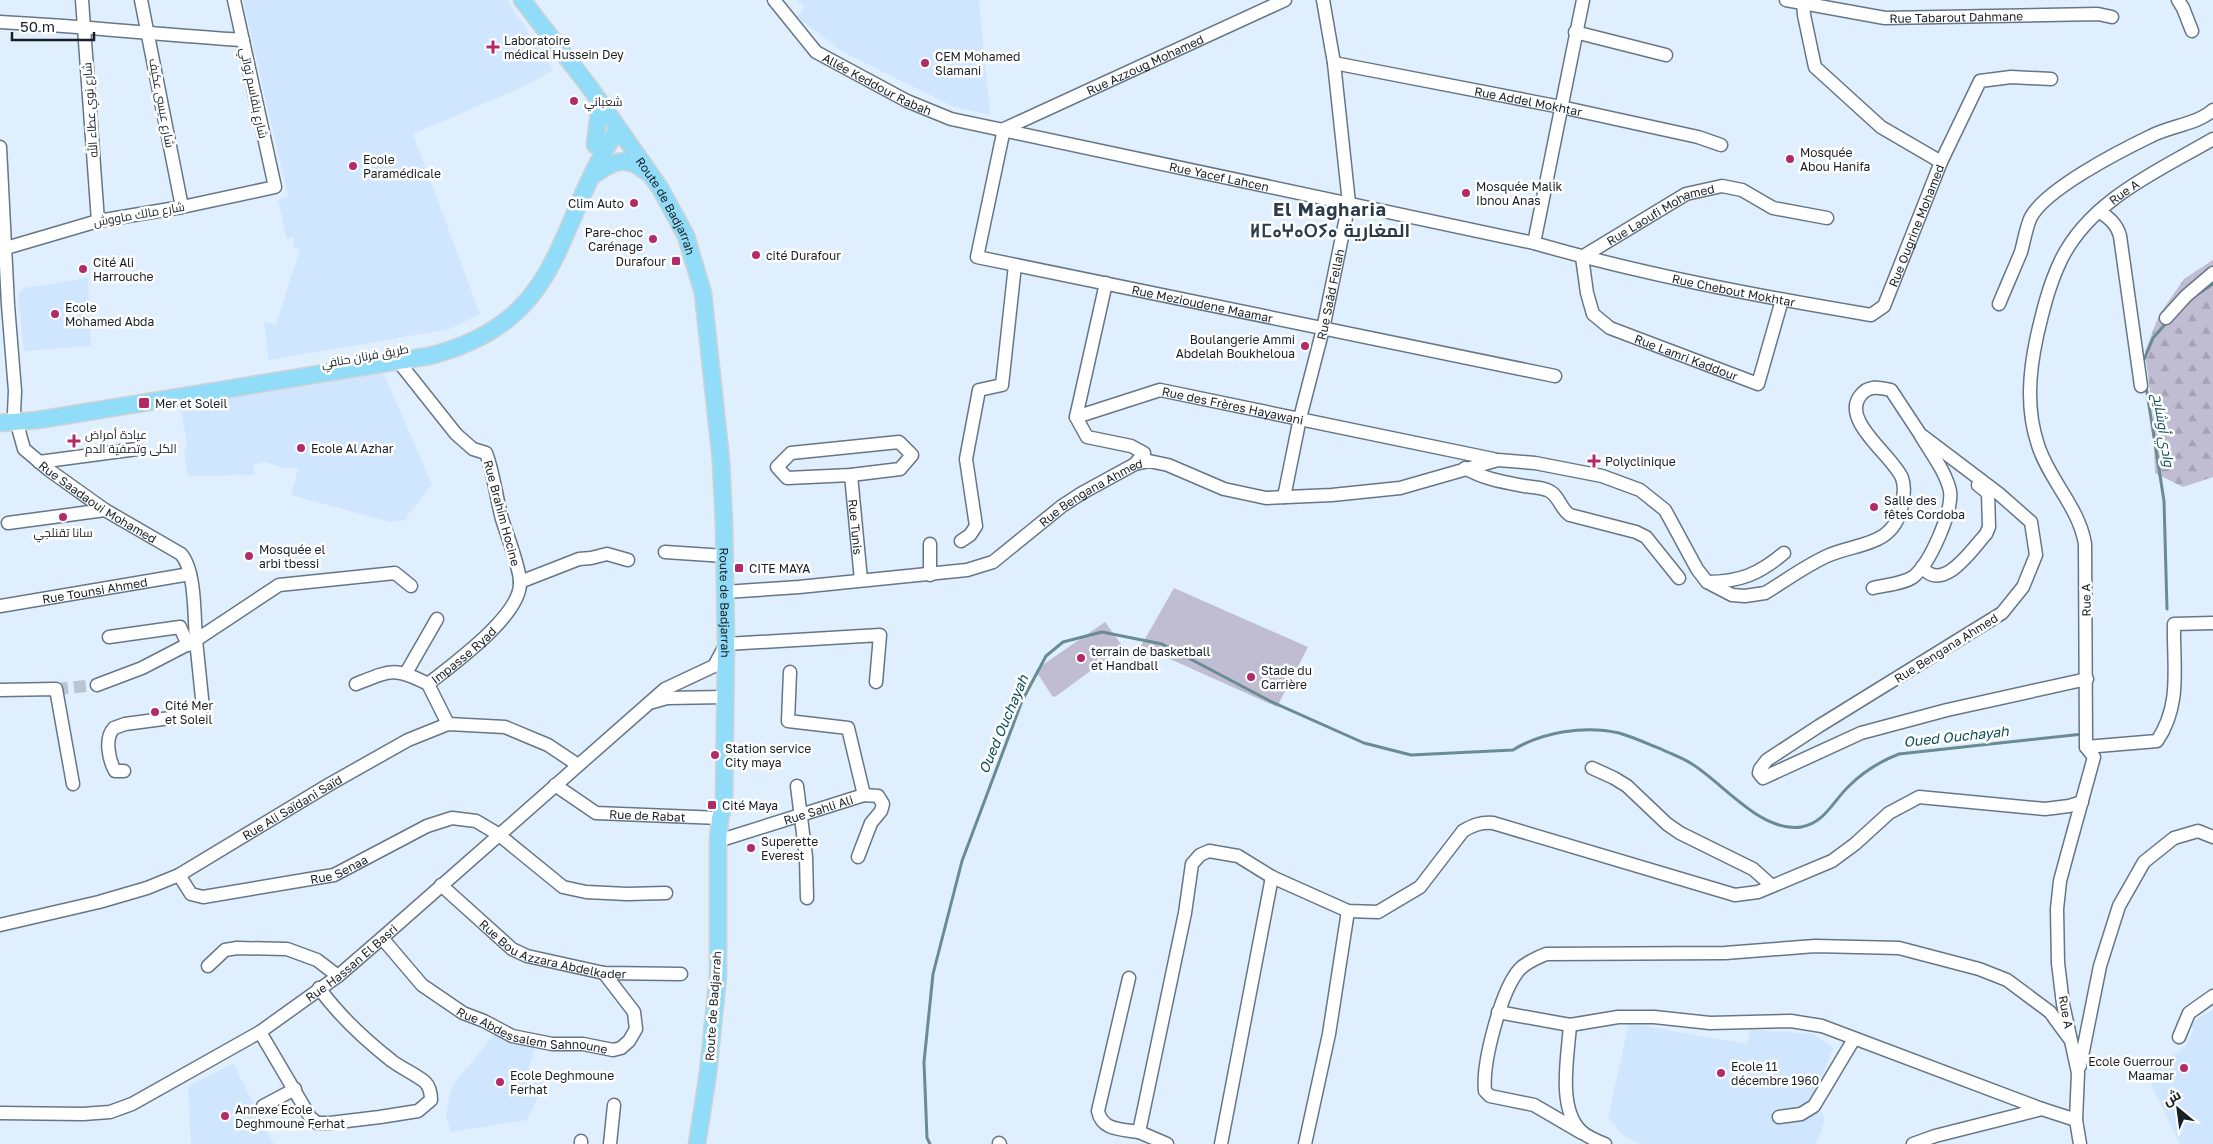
<svg xmlns="http://www.w3.org/2000/svg" width="2213" height="1144" viewBox="0 0 2213 1144" font-family="'Golos Text',Cairo,'Noto Sans Tifinagh',sans-serif">
  <style>
    .built { fill: #cfe6fe }
    .grass { fill: #c0bdd3 }
    .forest { fill: url(#forest-firs) }
    .lines { fill: none; stroke-linecap: round; stroke-linejoin: round }
    .stream { stroke: #698c92; stroke-width: 3 }
    .minor-tunnel { stroke: #b8c5d2; stroke-width: 12; stroke-dasharray: 12 6; stroke-linecap: butt }
    .minor-casing { stroke: #667686; stroke-width: 15 }
    .major-casing { stroke: #d1d2d3; stroke-width: 19 }
    .minor { stroke: #fff; stroke-width: 12 }
    .major { stroke: #91ddf9; stroke-width: 16 }
    .poi-dot { fill: #b32a69; stroke: #fff; stroke-width: 2 }
    .labels { text-anchor: middle; dominant-baseline: central; stroke-width: 5; stroke-linejoin: round; paint-order: stroke }
    .street-label { font-size: 12px; fill: #181f25; stroke: #fff }
    .poi-label { font-size: 12px; fill: #181f25; stroke: #fff; text-anchor: start }
    .water-label { font-size: 14px; font-style: italic; fill: #0b5158; stroke: #fff }
    .district-label { font-size: 18px; font-weight: bold; letter-spacing: 1px; fill: #2c3b49; stroke: #fff }
  </style>
  <defs>
    <pattern id="forest-firs" width="22" height="20" patternUnits="userSpaceOnUse" patternTransform="scale(1.25)"><rect width="22" height="20" fill="#c0bdd3"/><path d="M5 1l3.5 6h-7zM16 11l3.5 6h-7z" fill="#a4a2b5"/></pattern>
  </defs>
  <rect width="100%" height="100%" fill="#e0effd"/>
  <path class="built" d="M 243,0 L 507,0 L 553,70 L 527,85 L 413,134 L 480,314 L 450,329 L 269,360 L 264,322 L 276,325 L 300,249 L 293,247 L 294,237 L 287,239 L 278,200 L 288,197 Z
    M 797,0 L 979,0 L 990,115 L 954,107 L 843,52 L 797,17 L 805,7 Z
    M 88,278 L 91,346 L 24,351 L 18,295 L 24,288 Z
    M 383,372 L 432,484 L 407,516 L 407,520 L 390,522 L 291,495 L 298,469 L 290,467 L 284,468 L 265,462 L 253,465 L 255,475 L 188,476 L 184,453 L 187,443 L 180,404 Z
    M 2213,1010 L 2213,1144 L 2180,1144 L 2146,1074 L 2184,1048 L 2194,1031 L 2191,1023 Z
    M 1629,1023 L 1747,1044 L 1750,1030 L 1813,1034 L 1833,1048 L 1814,1097 L 1815,1110 L 1822,1113 L 1825,1119 L 1819,1137 L 1814,1144 L 1641,1144 L 1624,1136 L 1608,1118 Z
    M 498,1030 L 536,1044 L 528,1072 L 546,1080 L 527,1120 L 451,1132 L 446,1117 L 450,1093 L 454,1084 Z
    M 233,1063 L 274,1144 L 191,1144 L 188,1087 Z"/>
  <path class="grass" d="M 1174,588 L 1308,647 L 1277,707 L 1141,646 Z
    M 1105,622 L 1123,647 L 1055,697 L 1052,696 L 1036,671 L 1038,668 Z"/>
  <path class="forest" d="M 2213,260 L 2213,477 L 2183,487 L 2155,473 L 2153,416 L 2145,352 L 2159,315 L 2184,279 Z"/>
  <g class="lines">
    <path class="stream" d="M 2192,298 L 2213,284
      M 2143,362 L 2153,338 L 2168,321
      M 2146,386 L 2164,501 L 2167,609
      M 930,1144 L 927,1138 L 924,1062 L 933,974 L 962,861 L 1022,701 L 1046,656 L 1063,642 L 1102,632 L 1162,644 L 1270,701 L 1364,743 L 1411,755 L 1513,750 C 1542,732 1585,725 1619,733 C 1633,737 1648,744 1661,749 C 1671,754 1683,758 1692,764 C 1723,783 1761,833 1801,827 C 1825,823 1833,801 1849,786 C 1863,772 1881,761 1899,754 L 2083,734"/>
    <path class="minor-tunnel" d="M 56,689 L 97,685"/>
    <defs>
      <g id="minor">
        <path d="M 82,0 L 98,221"/>
        <path d="M 141,0 L 182,207"/>
        <path id="s1" d="M 774,0 L 816,52 L 907,101 L 951,119 L 1534,243 C 1644,275 1758,296 1871,315 L 1884,306 L 1941,162 L 1881,127 L 1815,67 L 1804,15 L 1803,0"/>
        <path id="s2" d="M 1786,0 L 1885,18 L 2098,14 L 2112,17"/>
        <path d="M 2178,0 L 2183,8 L 2192,31"/>
        <path d="M 0,22 C 81,26 162,35 243,40"/>
        <path d="M 1575,32 L 1666,55"/>
        <path id="s3" d="M 1334,63 L 1561,107 L 1698,137 L 1721,145"/>
        <path id="s4" d="M 1004,129 L 977,257 L 1555,376"/>
        <path id="s5" d="M 1004,129 L 1285,0"/>
        <path id="s6" d="M 0,147 L 8,305 L 15,391 L 14,413 L 24,449 L 49,470 L 105,510 L 181,554 C 196,571 194,617 196,640 L 279,585 L 395,573 L 411,586"/>
        <path d="M 1941,162 L 1980,81 L 2011,77 L 2051,79"/>
        <path d="M 2099,211 C 2109,218 2117,224 2120,236 L 2141,386"/>
        <path d="M 1534,243 L 1583,0"/>
        <path d="M 6,248 L 98,221 L 182,207 L 275,187 L 234,0"/>
        <path id="s7" d="M 1582,257 L 1587,293 L 1593,314 L 1610,328 L 1758,384 L 1782,300"/>
        <path id="s8" d="M 1582,257 L 1686,194 L 1722,186 L 1742,190 L 1773,208 L 1827,218"/>
        <path id="s9" d="M 1106,283 L 1076,417 L 1160,390 L 1493,459"/>
        <path d="M 1999,304 C 2006,287 2014,269 2021,252 C 2024,241 2026,229 2030,219 C 2043,190 2122,150 2151,136 C 2170,126 2198,124 2213,110"/>
        <path d="M 2166,318 L 2186,296 L 2213,273"/>
        <path d="M 1076,417 L 1087,437 L 1131,446 L 1144,453 L 1135,464"/>
        <path d="M 899,442 L 912,455 L 900,469 L 851,475 L 787,478 L 777,467 L 791,453 Z"/>
        <path d="M 39,462 L 137,449"/>
        <path d="M 1465,468 C 1484,479 1503,482 1524,486 C 1531,487 1540,487 1547,490 C 1559,494 1560,509 1570,515 L 1636,532 L 1646,537 L 1679,578"/>
        <path id="s10" d="M 851,475 L 861,580"/>
        <path id="s11" d="M 1284,497 L 1300,418 L 1323,329 L 1349,203 L 1334,63 L 1323,0"/>
        <path d="M 8,523 L 105,510"/>
        <path d="M 961,541 L 970,535 L 976,526 L 966,459 L 979,390 L 1002,385 L 1015,265"/>
        <path d="M 665,552 L 725,556"/>
        <path d="M 1922,567 C 1943,594 1972,549 1986,534 L 1989,527 L 1988,493 L 1978,485"/>
        <path d="M 930,575 L 930,544"/>
        <path d="M 520,582 L 579,559 L 591,558 L 607,554 L 628,560"/>
        <path d="M 1707,582 C 1740,582 1759,574 1784,553"/>
        <path d="M 1873,588 C 1885,585 1903,584 1913,577 C 1930,564 1953,511 1950,491 C 1946,472 1931,453 1921,436"/>
        <path id="s12" d="M 725,592 L 799,587 L 967,570 L 993,562 L 1062,506 L 1082,493 L 1135,464 L 1149,461 L 1168,465 L 1224,489 L 1266,498 L 1332,495 L 1400,488 L 1498,460 L 1535,463 L 1602,476 L 1640,490 L 1665,510 L 1697,569 L 1707,582 L 1732,595 L 1745,596 L 1765,593 C 1785,581 1805,566 1827,556 C 1859,542 1894,547 1902,505 C 1904,496 1905,486 1902,478 C 1893,456 1841,421 1860,396 C 1868,385 1879,387 1891,390 L 1920,434 L 1998,493 L 2031,522 L 2036,555 L 2023,587 L 2002,613 L 1819,726 L 1767,760 L 1760,769 L 1759,773 L 1763,778 L 1861,733 L 1947,710 L 2087,679"/>
        <path id="s13" d="M 0,606 L 190,574"/>
        <path d="M 109,637 L 180,627 L 188,645"/>
        <path d="M 406,673 L 437,619"/>
        <path id="s14" d="M 356,684 C 391,670 394,667 428,684 C 453,664 522,615 520,582 C 520,568 507,535 502,519 C 496,497 494,474 486,453 L 473,449 L 456,434 L 398,361"/>
        <path d="M 428,684 L 448,724"/>
        <path d="M 97,685 L 142,668 L 196,640 L 203,708 L 200,713 L 193,715 L 125,724 L 114,728 C 104,738 109,760 115,771 L 124,771"/>
        <path d="M 0,690 L 56,689 L 73,784"/>
        <path d="M 653,702 L 667,698 L 725,697"/>
        <path d="M 2086,747 L 2157,741 C 2182,704 2173,666 2174,624 L 2213,623"/>
        <path d="M 1592,768 L 1614,778 L 1627,786 L 1667,824 L 1680,833 L 1753,869 L 1772,886"/>
        <path id="s15" d="M 555,785 L 596,813 L 720,818"/>
        <path d="M 797,786 L 806,857 L 807,898"/>
        <path id="s16" d="M 718,841 L 864,795 L 848,728 L 788,721 L 790,672"/>
        <path d="M 858,857 L 871,823 L 881,811 L 883,804 L 878,796 L 864,795"/>
        <path id="s17" d="M 179,875 L 191,894 L 203,897 L 334,875 L 427,826 L 452,818 L 476,821 L 498,834 L 563,887 L 586,892 L 627,894 L 666,893"/>
        <path id="s18" d="M 441,885 L 512,949 L 527,956 L 604,973 L 681,974"/>
        <path id="s19" d="M 0,925 L 99,902 L 147,888 L 179,875 L 330,784 L 408,740 L 448,724 L 505,727 L 548,745 L 578,765"/>
        <path id="s20" d="M 382,938 L 422,985 L 463,1013 L 484,1021 L 512,1036 L 552,1044 L 583,1044 L 613,1050 L 621,1048 L 629,1041 L 636,1029 L 634,1012 L 604,973"/>
        <path d="M 208,966 L 225,950 L 237,948 L 287,949 L 317,960 L 338,976"/>
        <path d="M 1129,978 L 1098,1111 C 1102,1131 1122,1129 1139,1132"/>
        <path d="M 1498,1012 L 1570,1025 L 1618,1017 L 1654,1017 L 1710,1023 L 1791,1021 L 1822,1026 L 2042,1109"/>
        <path d="M 1570,1025 C 1568,1056 1557,1108 1581,1131 C 1587,1137 1597,1141 1605,1144"/>
        <path d="M 260,1032 L 310,1117 L 317,1123 L 330,1123 L 380,1117 L 418,1111 L 431,1100 C 431,1093 430,1087 425,1082 C 415,1074 403,1069 392,1061 C 364,1039 340,1017 319,988"/>
        <path d="M 2179,1037 L 2189,1013 L 2213,996"/>
        <path d="M 2080,1066 L 2100,966 L 2119,906 L 2144,862 L 2174,838 L 2198,831 L 2213,837"/>
        <path d="M 263,1106 L 295,1089"/>
        <path id="s21" d="M 0,1113 L 83,1114 L 110,1112 L 132,1104 L 260,1032 L 338,976 L 382,938 L 665,689 L 714,666 L 726,644 L 880,635 L 876,682"/>
        <path d="M 1779,1117 L 1801,1114 L 1814,1106 L 1854,1039"/>
        <path d="M 1582,1133 L 1534,1105 L 1490,1096 L 1485,1091 C 1482,1063 1501,991 1519,970 C 1526,962 1537,958 1546,954 L 1725,953 L 1815,946 L 1899,948 L 1979,969 L 2007,980 L 2050,1012 L 2069,1038"/>
        <path d="M 999,1143 L 1000,1144"/>
        <path d="M 581,1144 L 581,1141"/>
        <path d="M 610,1144 L 614,1105"/>
        <path d="M 1167,1144 L 1139,1132 L 1185,913 L 1192,864 L 1200,855 L 1209,851 L 1238,856 L 1272,877 L 1348,911 L 1378,912 L 1420,887 L 1463,831 C 1473,825 1481,822 1493,823 L 1735,895 L 1758,892 L 1832,861 L 1855,844 L 1889,813 L 1919,797 L 2045,809 L 2069,806 L 2082,802"/>
        <path d="M 1221,1144 L 1272,877"/>
        <path d="M 1305,1144 L 1329,1034 L 1348,911"/>
        <path d="M 1913,1144 L 1935,1136 L 2042,1109 L 2076,1120"/>
        <path id="s22" d="M 2080,1144 L 2076,1120 L 2078,1073 L 2063,1004 L 2058,963 L 2057,909 L 2060,881 L 2067,855 L 2094,757 L 2086,747 L 2085,544 C 2079,507 2049,480 2038,445 C 2026,409 2029,373 2037,336 C 2043,310 2049,285 2061,260 C 2090,200 2158,171 2213,139"/>
      </g>
      <g id="major">
        <path id="s23" d="M 522,0 L 591,89 L 660,188 L 686,236 L 703,293 L 721,461 L 724,524 L 726,644 L 724,805 L 720,818 L 718,841 L 718,975 L 708,1073 L 697,1144"/>
        <path d="M 595,145 L 600,104"/>
        <path d="M 592,176 C 612,162 625,154 645,171"/>
        <path d="M 0,423 L 38,420 L 429,356 C 567,321 552,227 618,129"/>
      </g>
    </defs>
    <use href="#minor" class="minor-casing"/>
    <use href="#major" class="major-casing"/>
    <use href="#minor" class="minor"/>
    <use href="#major" class="major"/>
  </g>
  <g class="poi-dot">
    <path d="M490.5 39.5h5v5h5v5h-5v5h-5v-5h-5v-5h5z"/>
    <circle cx="925" cy="63" r="5"/>
    <circle cx="574" cy="101" r="5"/>
    <circle cx="1790" cy="159" r="5"/>
    <circle cx="353" cy="166" r="5"/>
    <circle cx="1466" cy="193" r="5"/>
    <circle cx="634" cy="203" r="5"/>
    <circle cx="653" cy="239" r="5"/>
    <circle cx="756" cy="255" r="5"/>
    <rect x="671" y="256" width="10" height="10" rx="2.5"/>
    <circle cx="83" cy="269" r="5"/>
    <circle cx="55" cy="314" r="5"/>
    <circle cx="1305" cy="346" r="5"/>
    <rect x="138" y="397" width="12" height="12" rx="2.5"/>
    <path d="M71.5 433.5h5v5h5v5h-5v5h-5v-5h-5v-5h5z"/>
    <circle cx="301" cy="448" r="5"/>
    <path d="M1591.5 453.5h5v5h5v5h-5v5h-5v-5h-5v-5h5z"/>
    <circle cx="1874" cy="507" r="5"/>
    <circle cx="63" cy="517" r="5"/>
    <circle cx="249" cy="556" r="5"/>
    <rect x="734" y="563" width="10" height="10" rx="2.5"/>
    <circle cx="1081" cy="658" r="5"/>
    <circle cx="1251" cy="677" r="5"/>
    <circle cx="155" cy="712" r="5"/>
    <circle cx="715" cy="755" r="5"/>
    <rect x="707" y="800" width="10" height="10" rx="2.5"/>
    <circle cx="751" cy="848" r="5"/>
    <circle cx="2184" cy="1068" r="5"/>
    <circle cx="1721" cy="1073" r="5"/>
    <circle cx="500" cy="1082" r="5"/>
    <circle cx="225" cy="1116" r="5"/>
  </g>
  <g class="labels">
    <g class="street-label">
      <text stroke="none"><textPath href="#s2" startOffset="172">Rue Tabarout Dahmane</textPath></text>
      <text stroke="none"><textPath href="#s5" startOffset="155">Rue Azzoug Mohamed</textPath></text>
      <text stroke="none"><textPath href="#s1" startOffset="136">Allée Keddour Rabah</textPath></text>
      <text transform="translate(254 93) rotate(78)">شارع بلقاسم تواتي</text>
      <text stroke="none"><textPath href="#s3" startOffset="198">Rue Addel Mokhtar</textPath></text>
      <text transform="translate(162 103) rotate(79)">شارع عيسى عكيف</text>
      <text transform="translate(90 110) rotate(-94)">شارع نوي عطاء الله</text>
      <text stroke="none"><textPath href="#s1" startOffset="492">Rue Yacef Lahcen</textPath></text>
      <text stroke="none"><textPath href="#s22" startOffset="1004">Rue A</textPath></text>
      <text stroke="none"><textPath href="#s23" startOffset="252">Route de Badjarrah</textPath></text>
      <text transform="translate(139 214) rotate(-10)">شارع مالك ماووش</text>
      <text stroke="none"><textPath href="#s8" startOffset="90">Rue Laoufi Mohamed</textPath></text>
      <text stroke="none"><textPath href="#s1" startOffset="1261">Rue Ougrine Mohamed</textPath></text>
      <text stroke="none"><textPath href="#s1" startOffset="1019">Rue Chebout Mokhtar</textPath></text>
      <text stroke="none"><textPath href="#s11" startOffset="208">Rue Saâd Fellah</textPath></text>
      <text stroke="none"><textPath href="#s4" startOffset="361">Rue Mezioudene Maamar</textPath></text>
      <text transform="translate(365 356) rotate(-10)">طريق فرنان حنافي</text>
      <text stroke="none"><textPath href="#s7" startOffset="162">Rue Lamri Kaddour</textPath></text>
      <text stroke="none"><textPath href="#s9" startOffset="300">Rue des Frères Hayawani</textPath></text>
      <text stroke="none"><textPath href="#s12" startOffset="391">Rue Bengana Ahmed</textPath></text>
      <text stroke="none"><textPath href="#s6" startOffset="395">Rue Saadaoui Mohamed</textPath></text>
      <text transform="translate(502 513) rotate(75)">Rue Brahim Hocine</text>
      <text stroke="none"><textPath href="#s10" startOffset="52">Rue Tunis</textPath></text>
      <text stroke="none"><textPath href="#s13" startOffset="96">Rue Tounsi Ahmed</textPath></text>
      <text transform="translate(2086 600) rotate(-91)">Rue A</text>
      <text stroke="none"><textPath href="#s23" startOffset="658">Route de Badjarrah</textPath></text>
      <text transform="translate(1946 648) rotate(-32)">Rue Bengana Ahmed</text>
      <text stroke="none"><textPath href="#s14" startOffset="122">Impasse Ryad</textPath></text>
      <text stroke="none"><textPath href="#s19" startOffset="318">Rue Ali Saïdani Saïd</textPath></text>
      <text stroke="none"><textPath href="#s16" startOffset="105">Rue Sahli Ali</textPath></text>
      <text stroke="none"><textPath href="#s15" startOffset="101">Rue de Rabat</textPath></text>
      <text stroke="none"><textPath href="#s17" startOffset="174">Rue Senaa</textPath></text>
      <text stroke="none"><textPath href="#s18" startOffset="134">Rue Bou Azzara Abdelkader</textPath></text>
      <text stroke="none"><textPath href="#s21" startOffset="395">Rue Hassan El Basri</textPath></text>
      <text transform="translate(713 1006) rotate(-86)">Route de Badjarrah</text>
      <text transform="translate(2066 1012) rotate(79)">Rue A</text>
      <text stroke="none"><textPath href="#s20" startOffset="184">Rue Abdessalem Sahnoune</textPath></text>
    </g>
    <g class="poi-label">
      <text x="504" y="40">Laboratoire<tspan x="504" dy="14">médical Hussein Dey</tspan></text>
      <text x="935" y="56">CEM Mohamed<tspan x="935" dy="14">Slamani</tspan></text>
      <text x="584" y="101">شعباني</text>
      <text x="1800" y="152">Mosquée<tspan x="1800" dy="14">Abou Hanifa</tspan></text>
      <text x="363" y="159">Ecole<tspan x="363" dy="14">Paramédicale</tspan></text>
      <text x="1476" y="186">Mosquée Malik<tspan x="1476" dy="14">Ibnou Anas</tspan></text>
      <text x="624" y="203" text-anchor="end">Clim Auto</text>
      <text x="643" y="232" text-anchor="end">Pare-choc<tspan x="643" dy="14">Carénage</tspan></text>
      <text x="766" y="255">cité Durafour</text>
      <text x="666" y="261" text-anchor="end">Durafour</text>
      <text x="93" y="262">Cité Ali<tspan x="93" dy="14">Harrouche</tspan></text>
      <text x="65" y="307">Ecole<tspan x="65" dy="14">Mohamed Abda</tspan></text>
      <text x="1295" y="339" text-anchor="end">Boulangerie Ammi<tspan x="1295" dy="14">Abdelah Boukheloua</tspan></text>
      <text x="155" y="403">Mer et Soleil</text>
      <text x="85" y="434">عيادة أمراض<tspan x="85" dy="14">الكلى وتصفية الدم</tspan></text>
      <text x="311" y="448">Ecole Al Azhar</text>
      <text x="1605" y="461">Polyclinique</text>
      <text x="1884" y="500">Salle des<tspan x="1884" dy="14">fêtes Cordoba</tspan></text>
      <text x="63" y="532" text-anchor="middle">سانا تقنلجي</text>
      <text x="259" y="549">Mosquée el<tspan x="259" dy="14">arbi tbessi</tspan></text>
      <text x="749" y="568">CITE MAYA</text>
      <text x="1091" y="651">terrain de basketball<tspan x="1091" dy="14">et Handball</tspan></text>
      <text x="1261" y="670">Stade du<tspan x="1261" dy="14">Carrière</tspan></text>
      <text x="165" y="705">Cité Mer<tspan x="165" dy="14">et Soleil</tspan></text>
      <text x="725" y="748">Station service<tspan x="725" dy="14">City maya</tspan></text>
      <text x="722" y="805">Cité Maya</text>
      <text x="761" y="841">Superette<tspan x="761" dy="14">Everest</tspan></text>
      <text x="2174" y="1061" text-anchor="end">Ecole Guerrour<tspan x="2174" dy="14">Maamar</tspan></text>
      <text x="1731" y="1066">Ecole 11<tspan x="1731" dy="14">décembre 1960</tspan></text>
      <text x="510" y="1075">Ecole Deghmoune<tspan x="510" dy="14">Ferhat</tspan></text>
      <text x="235" y="1109">Annexe Ecole<tspan x="235" dy="14">Deghmoune Ferhat</tspan></text>
    </g>
    <g class="water-label">
      <text transform="translate(2164 430) rotate(81)">وادي أوشايح</text>
      <text transform="translate(1003 724) rotate(-67)">Oued Ouchayah</text>
      <text transform="translate(1956 736) rotate(-6)">Oued Ouchayah</text>
    </g>
    <g class="district-label">
      <text x="1330" y="209">El Magharia<tspan x="1330" dy="21">ⵍⵎⴰⵖⴰⵔⵢⴰ المغارية</tspan></text>
    </g>
  </g>
  <g transform="translate(2178 1109) rotate(331)" stroke="#ffffff" stroke-width="4" paint-order="stroke">
  <path d="M0-4L9 19L0 12L-9 19Z" fill="#181f25"/>
  <text y="-8" font-size="14" font-weight="bold" text-anchor="middle" fill="#181f25">ش</text>
  </g>
  <path d="M12 32v8h82v-8" fill="none" stroke="#181f25" stroke-width="2.5"/>
  <text x="20" y="32" font-size="15" fill="#181f25" stroke="#ffffff" stroke-width="4" paint-order="stroke">50 m</text>
</svg>
